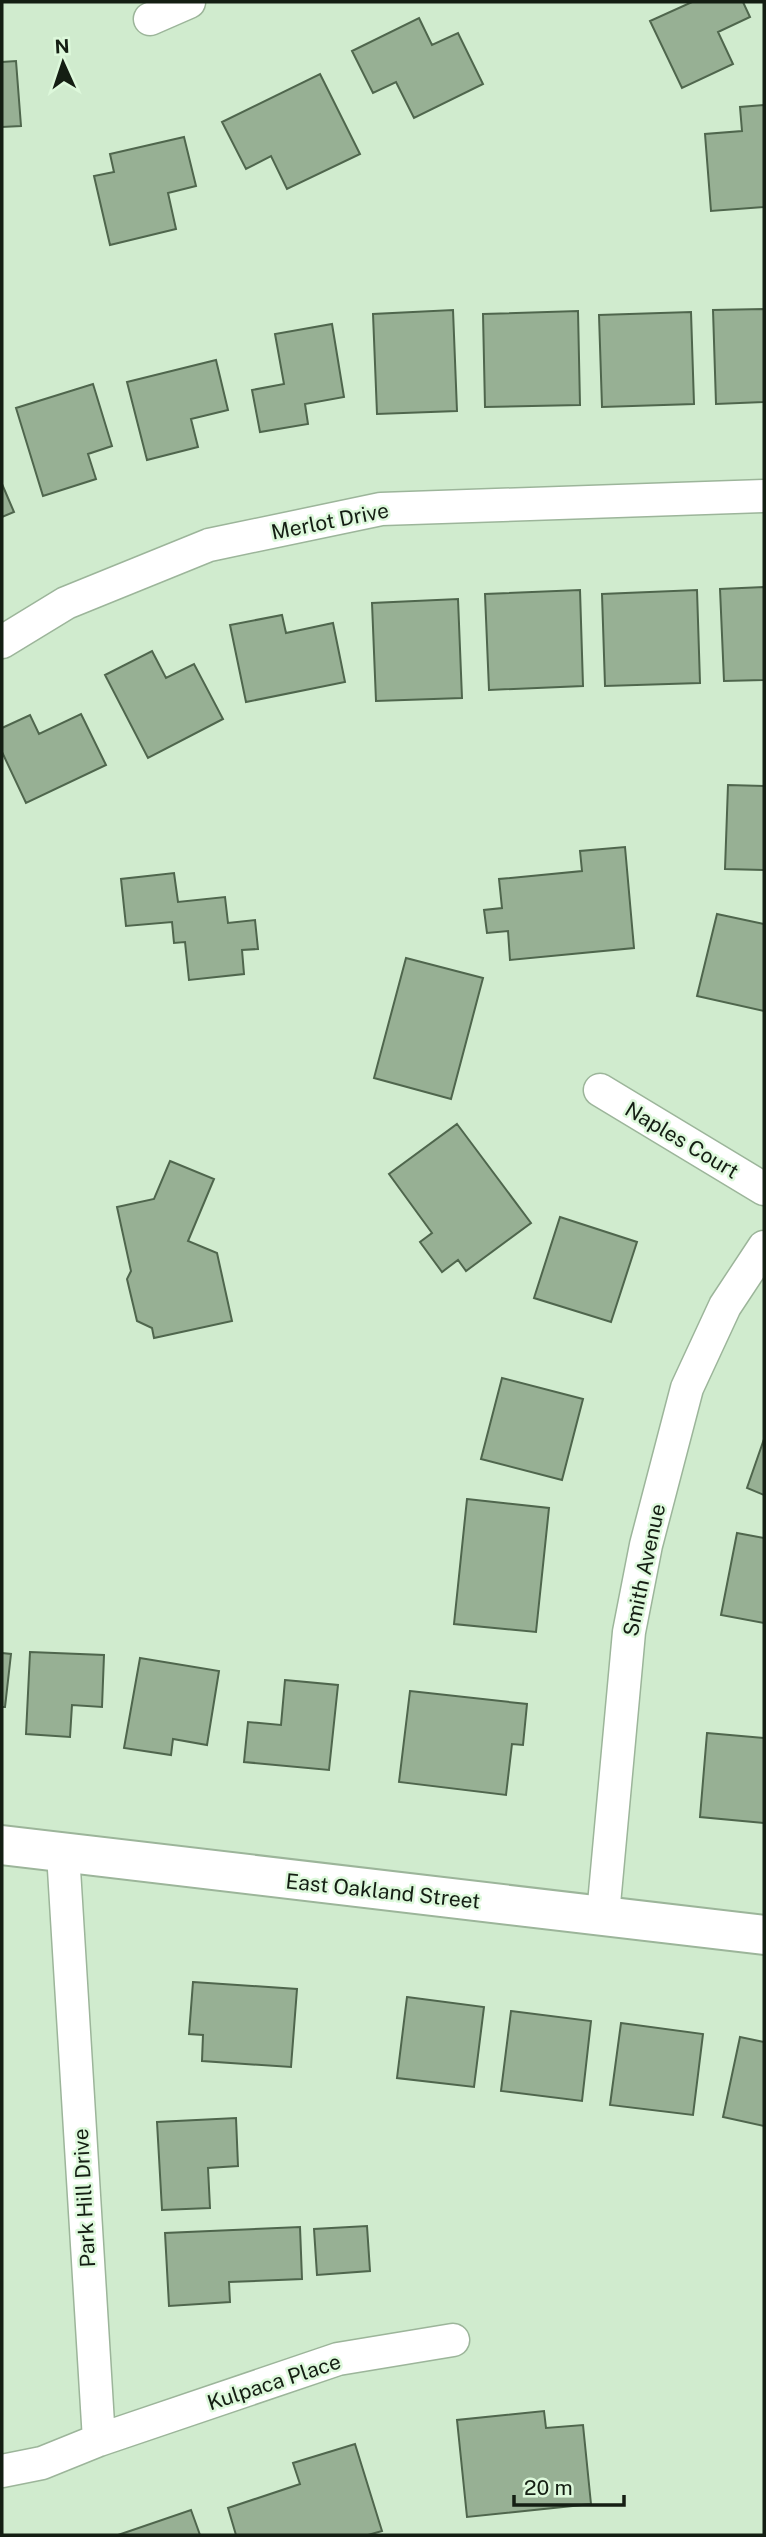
<svg xmlns="http://www.w3.org/2000/svg" width="766" height="2537" viewBox="0 0 766 2537" font-family="'Public Sans',sans-serif">
  <style>
    .building { fill: #97b094; stroke: #4f664d; stroke-width: 2 }
    .lines { fill: none; stroke-linecap: round; stroke-linejoin: round }
    .minor-casing { stroke: #9cb59a; stroke-width: 35 }
    .tertiary-casing { stroke: #9cb59a; stroke-width: 42 }
    .minor { stroke: #fff; stroke-width: 32 }
    .tertiary { stroke: #fff; stroke-width: 38 }
    .labels { text-anchor: middle; dominant-baseline: central; stroke-width: 5; stroke-linejoin: round; paint-order: stroke }
    .street-label { font-size: 21px; fill: #141e13; stroke: #ddf8db }
  </style>
  <rect width="100%" height="100%" fill="#d0ebce"/>
  <path class="building" d="M 692,2 L 743,2 L 750,17 L 718,32 L 733,64 L 682,88 L 650,21 Z
    M 419,18 L 432,45 L 458,33 L 483,84 L 414,118 L 396,82 L 373,93 L 352,51 Z
    M 16,61 L 21,126 L 2,127 L 2,62 Z
    M 320,74 L 360,154 L 287,189 L 271,156 L 246,169 L 222,122 Z
    M 764,105 L 764,207 L 711,211 L 705,134 L 742,131 L 740,107 Z
    M 184,137 L 196,186 L 168,193 L 176,229 L 110,245 L 94,176 L 114,172 L 110,154 Z
    M 764,309 L 764,402 L 716,404 L 713,310 Z
    M 453,310 L 457,411 L 377,414 L 373,314 Z
    M 578,311 L 580,405 L 485,407 L 483,314 Z
    M 691,312 L 694,404 L 602,407 L 599,315 Z
    M 332,324 L 344,397 L 305,404 L 308,424 L 260,432 L 252,390 L 284,384 L 275,334 Z
    M 216,360 L 228,410 L 191,419 L 198,447 L 147,460 L 127,382 Z
    M 93,384 L 112,446 L 88,454 L 96,479 L 43,496 L 16,408 Z
    M 2,484 L 14,512 L 2,517 Z
    M 764,587 L 764,680 L 724,681 L 720,589 Z
    M 580,590 L 583,686 L 489,690 L 485,594 Z
    M 697,590 L 700,683 L 605,686 L 602,594 Z
    M 458,599 L 462,698 L 376,701 L 372,603 Z
    M 282,615 L 286,633 L 333,623 L 345,682 L 246,702 L 230,625 Z
    M 152,651 L 166,678 L 194,664 L 223,719 L 148,758 L 105,675 Z
    M 81,714 L 106,765 L 26,803 L 2,752 L 2,728 L 30,715 L 39,734 Z
    M 728,785 L 764,786 L 764,870 L 725,869 Z
    M 625,847 L 634,948 L 510,960 L 508,931 L 487,933 L 484,910 L 502,908 L 499,879 L 582,871 L 580,851 Z
    M 174,873 L 178,902 L 225,897 L 228,923 L 255,920 L 258,949 L 242,950 L 244,974 L 189,980 L 185,942 L 174,943 L 172,922 L 126,926 L 121,879 Z
    M 717,914 L 764,924 L 764,1011 L 697,996 Z
    M 406,958 L 483,978 L 451,1099 L 374,1078 Z
    M 457,1124 L 531,1223 L 466,1271 L 458,1260 L 442,1272 L 420,1242 L 432,1233 L 389,1174 Z
    M 170,1161 L 214,1179 L 188,1241 L 217,1253 L 232,1321 L 154,1338 L 152,1328 L 137,1321 L 127,1279 L 131,1271 L 117,1207 L 154,1199 Z
    M 560,1217 L 637,1242 L 611,1322 L 534,1298 Z
    M 502,1378 L 583,1399 L 562,1480 L 481,1459 Z
    M 764,1439 L 764,1495 L 747,1488 Z
    M 467,1499 L 549,1508 L 536,1632 L 454,1624 Z
    M 737,1533 L 764,1538 L 764,1623 L 721,1615 Z
    M 30,1652 L 104,1655 L 102,1707 L 72,1705 L 70,1737 L 26,1734 Z
    M 2,1653 L 11,1654 L 5,1707 L 2,1707 Z
    M 140,1658 L 219,1671 L 207,1745 L 173,1739 L 171,1755 L 124,1748 Z
    M 285,1680 L 338,1685 L 329,1770 L 244,1762 L 248,1722 L 281,1725 Z
    M 410,1691 L 527,1704 L 523,1745 L 512,1744 L 506,1795 L 399,1782 Z
    M 707,1733 L 764,1738 L 764,1823 L 700,1817 Z
    M 193,1982 L 297,1989 L 291,2067 L 202,2061 L 203,2035 L 189,2034 Z
    M 407,1997 L 484,2007 L 474,2087 L 397,2078 Z
    M 511,2011 L 591,2021 L 582,2101 L 501,2091 Z
    M 621,2023 L 703,2034 L 693,2115 L 610,2105 Z
    M 740,2037 L 764,2042 L 764,2126 L 723,2117 Z
    M 236,2118 L 238,2166 L 208,2168 L 210,2208 L 162,2210 L 157,2122 Z
    M 367,2226 L 370,2271 L 317,2275 L 314,2229 Z
    M 300,2227 L 302,2279 L 229,2282 L 230,2302 L 169,2306 L 165,2233 Z
    M 544,2411 L 546,2428 L 583,2425 L 591,2504 L 467,2517 L 457,2420 Z
    M 355,2444 L 382,2531 L 368,2535 L 236,2535 L 228,2508 L 300,2484 L 293,2463 Z
    M 191,2510 L 200,2535 L 118,2535 Z"/>
  <g class="lines">
    <defs>
      <path id="minor" d="M 150,19 L 189,2
        M 2,642 L 66,603 L 209,545 L 381,509 L 764,496
        M 600,1090 L 764,1189
        M 63,1853 L 99,2440
        M 603,1915 L 629,1632 L 646,1545 L 687,1388 L 725,1306 L 764,1247
        M 2,2471 L 42,2463 L 99,2440 L 338,2359 L 453,2340"/>
      <path id="tertiary" d="M 2,1845 L 764,1935"/>
    </defs>
    <use href="#minor" class="minor-casing"/>
    <use href="#tertiary" class="tertiary-casing"/>
    <use href="#minor" class="minor"/>
    <use href="#tertiary" class="tertiary"/>
  </g>
  <g class="labels">
    <g class="street-label">
      <text transform="translate(330 521) rotate(-11)">Merlot Drive</text>
      <text transform="translate(682 1140) rotate(31)">Naples Court</text>
      <text transform="translate(644 1570) rotate(-78)">Smith Avenue</text>
      <text transform="translate(383 1891) rotate(6)">East Oakland Street</text>
      <text transform="translate(84 2198) rotate(-93)">Park Hill Drive</text>
      <text transform="translate(274 2382) rotate(-18)">Kulpaca Place</text>
    </g>
  </g>
  <rect width="766" height="2537" fill="none" stroke="#141e13" stroke-width="7"/>
  <g transform="translate(63 63) rotate(357)" stroke="#ddf8db" stroke-width="5" paint-order="stroke">
  <path d="M0-5L12 26L0 18L-12 26Z" fill="#141e13"/>
  <text y="-10" font-size="19" font-weight="bold" text-anchor="middle" fill="#141e13">N</text>
  </g>
  <path d="M514 2495v10h110v-10" fill="none" stroke="#141e13" stroke-width="3.5"/>
  <text x="524" y="2495" font-size="21" fill="#141e13" stroke="#ddf8db" stroke-width="5" paint-order="stroke">20 m</text>
</svg>
